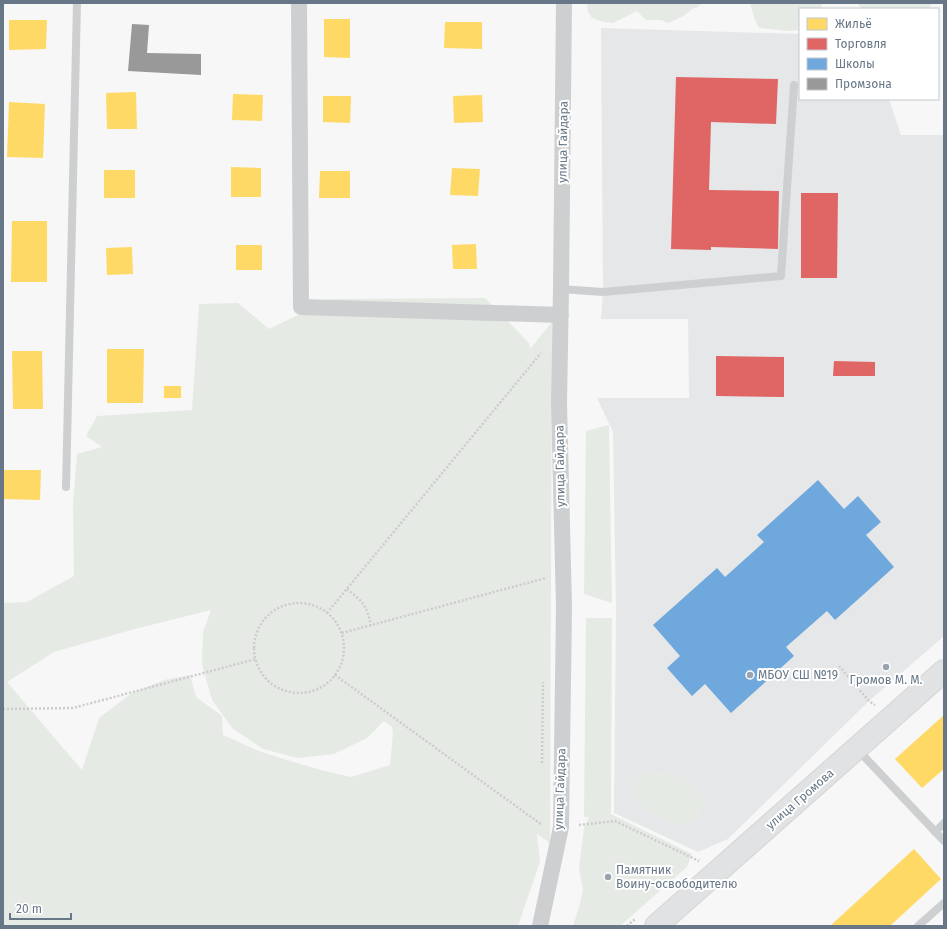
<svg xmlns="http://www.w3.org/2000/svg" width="947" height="929" viewBox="0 0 947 929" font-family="'Fira Sans',sans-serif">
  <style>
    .built { fill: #e6e7e8 }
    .green { fill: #e6eae5; fill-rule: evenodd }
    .homes { fill: #ffd966 }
    .shops { fill: #e06666 }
    .schools { fill: #6fa8dc }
    .industry { fill: #999 }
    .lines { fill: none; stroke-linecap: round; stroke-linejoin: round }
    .secondary-casing { stroke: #d4d5d6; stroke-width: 24 }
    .path { stroke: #cccccd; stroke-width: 2.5; stroke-dasharray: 2 2; stroke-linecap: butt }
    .lane { stroke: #cdcfd0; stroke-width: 8 }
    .street { stroke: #cdcfd0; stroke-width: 16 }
    .secondary { stroke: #e1e2e3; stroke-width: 22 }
    .poi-dot { fill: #99a4ae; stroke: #fff; stroke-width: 1.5 }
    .labels { text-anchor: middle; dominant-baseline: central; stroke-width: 4; stroke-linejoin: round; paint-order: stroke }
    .street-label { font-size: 12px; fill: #677787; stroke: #fff }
    .poi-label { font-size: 12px; fill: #677787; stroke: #fff; text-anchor: start }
  </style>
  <rect width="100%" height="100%" fill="#f7f7f7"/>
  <path class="built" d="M 601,28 L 800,34 L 800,99 L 889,99 L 901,135 L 944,135 L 944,636 L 869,701 L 728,839 L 698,852 L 614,813 L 616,612 L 613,432 L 597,398 L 689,398 L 688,319 L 601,319 L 603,292 Z"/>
  <path class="green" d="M 587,3 L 702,3 L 698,7 L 692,9 L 685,15 L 669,23 L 660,20 L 646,20 L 637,11 L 613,23 L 604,22 L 592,18 L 588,12 Z
    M 750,3 L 823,3 L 820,9 L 800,9 L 800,30 L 789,31 L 759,28 L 755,20 Z
    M 857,3 L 931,3 L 930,9 L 862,9 Z
    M 485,298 L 529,343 L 530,349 L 552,322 L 550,843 L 537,834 L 540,862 L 518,926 L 3,926 L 3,603 L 27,602 L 74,576 L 73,503 L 77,454 L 102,447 L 86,436 L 97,416 L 192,410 L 199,304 L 238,303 L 269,329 L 331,299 ZM 211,610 L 203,632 L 202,665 L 212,700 L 233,729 L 263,749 L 298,758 L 334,754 L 367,738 L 384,721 L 392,727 L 393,733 L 390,765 L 351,777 L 321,770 L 287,760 L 259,751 L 223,735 L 222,716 L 196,697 L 190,675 L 164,680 L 132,693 L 99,718 L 82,770 L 7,682 L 54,652 L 135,629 Z
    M 609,425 L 612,603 L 584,594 L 586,431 Z
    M 586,618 L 612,618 L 611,814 L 692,854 L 687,867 L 620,926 L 573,926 L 579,907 L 583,890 L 579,868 L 584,828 L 589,817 L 584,817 Z
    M 647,770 L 682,776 L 706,800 L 696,820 L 683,825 L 668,822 L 649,812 L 633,797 L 634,784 Z"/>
  <path class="homes" d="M 324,19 L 350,19 L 350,58 L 324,57 Z
    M 9,20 L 47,20 L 46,49 L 9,50 Z
    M 445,22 L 482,22 L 482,49 L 444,48 Z
    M 136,92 L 137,129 L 107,129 L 106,93 Z
    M 233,94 L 263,95 L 262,121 L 232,120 Z
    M 482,95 L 483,122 L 454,123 L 453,96 Z
    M 323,96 L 351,96 L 350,123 L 323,122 Z
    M 9,102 L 45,104 L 43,158 L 7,157 Z
    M 231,167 L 261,168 L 261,197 L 231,197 Z
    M 452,168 L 480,169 L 478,196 L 450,195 Z
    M 104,170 L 135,170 L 135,198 L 104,198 Z
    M 320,171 L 350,171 L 350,198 L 319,198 Z
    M 12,221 L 47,221 L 47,282 L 11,282 Z
    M 476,244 L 477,269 L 453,269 L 452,245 Z
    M 236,245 L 262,245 L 262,270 L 236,270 Z
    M 132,247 L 133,274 L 107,275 L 106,248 Z
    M 107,349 L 144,349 L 143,403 L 107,403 Z
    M 12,351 L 42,351 L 43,409 L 13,409 Z
    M 164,386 L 181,386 L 181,398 L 164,398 Z
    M 3,470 L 41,470 L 40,500 L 3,499 Z
    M 944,715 L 944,769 L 922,788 L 895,759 Z
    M 914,849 L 941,879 L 890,926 L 830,926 Z"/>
  <path class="shops" d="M 676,77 L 778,79 L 776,124 L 711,122 L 709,190 L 779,191 L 778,249 L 711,247 L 711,250 L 671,249 Z
    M 801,193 L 838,193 L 837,278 L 801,278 Z
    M 716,356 L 784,357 L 784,397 L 716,396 Z
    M 834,361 L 875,362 L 875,376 L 833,376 Z"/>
  <path class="schools" d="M 818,480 L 844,509 L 858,496 L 881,522 L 866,535 L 894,567 L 835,620 L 827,611 L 786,647 L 794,656 L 731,713 L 705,684 L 692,696 L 667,668 L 680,656 L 653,625 L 717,568 L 725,577 L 764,542 L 757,535 Z"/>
  <path class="industry" d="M 132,24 L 149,25 L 147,53 L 201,54 L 201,75 L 128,71 Z"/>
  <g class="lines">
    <defs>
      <path id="secondary" d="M 656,926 L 944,671"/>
    </defs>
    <use href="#secondary" class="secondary-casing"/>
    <path class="path" d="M 347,589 C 363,602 366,604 371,625
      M254 648a45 45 0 1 1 90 0a45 45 0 1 1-90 0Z
      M 327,613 L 541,353
      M 342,633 L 546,578
      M 839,666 L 869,701 L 875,705
      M 335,675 L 542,825
      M 3,709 L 73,708 L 256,659
      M 542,763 L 543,682
      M 579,825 L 615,821 L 699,861
      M 627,926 L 635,919"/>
    <path class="lane" d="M 561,289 L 603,292 L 781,276 L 794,85
      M 66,487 L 77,3
      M 857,749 L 944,841
      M 935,832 L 944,823
      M 918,926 L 944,903"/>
    <path class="street" d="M 299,3 L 301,307 L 561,315
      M 540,926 L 561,827 L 564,607 L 559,403 L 561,289 L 564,3"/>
    <use href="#secondary" class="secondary"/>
  </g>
  <g class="poi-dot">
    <circle cx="886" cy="667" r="4"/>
    <circle cx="750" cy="675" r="4"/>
    <circle cx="608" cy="877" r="4"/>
  </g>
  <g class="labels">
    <g class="street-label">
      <text transform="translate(563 142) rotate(-89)">улица Гайдара</text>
      <text transform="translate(560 466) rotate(-91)">улица Гайдара</text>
      <text transform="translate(560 789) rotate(-88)">улица Гайдара</text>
      <text transform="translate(800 799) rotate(-41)">улица Громова</text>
    </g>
    <g class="poi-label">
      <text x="758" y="675">МБОУ СШ №19</text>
      <text x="886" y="680" text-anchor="middle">Громов М. М.</text>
      <text x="616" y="870">Памятник<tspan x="616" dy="14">Воину-освободителю</tspan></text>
    </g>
  </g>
  <rect width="947" height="929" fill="none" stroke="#677787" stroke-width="8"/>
  <rect x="799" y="8" width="140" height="92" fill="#ffffff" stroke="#c2c9cf"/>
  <rect x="807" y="18" width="20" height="12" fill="#ffd966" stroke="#c2c9cf"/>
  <text x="835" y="28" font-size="12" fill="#677787">Жильё</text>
  <rect x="807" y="38" width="20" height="12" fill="#e06666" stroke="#c2c9cf"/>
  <text x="835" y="48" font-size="12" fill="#677787">Торговля</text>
  <rect x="807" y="58" width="20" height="12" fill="#6fa8dc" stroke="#c2c9cf"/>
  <text x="835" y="68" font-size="12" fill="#677787">Школы</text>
  <rect x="807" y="78" width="20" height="12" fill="#999999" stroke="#c2c9cf"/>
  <text x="835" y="88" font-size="12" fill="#677787">Промзона</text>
  <path d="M10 913v6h61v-6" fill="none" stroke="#677787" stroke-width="2"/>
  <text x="16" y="913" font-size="12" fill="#677787" stroke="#ffffff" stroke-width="3" paint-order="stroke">20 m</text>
</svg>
